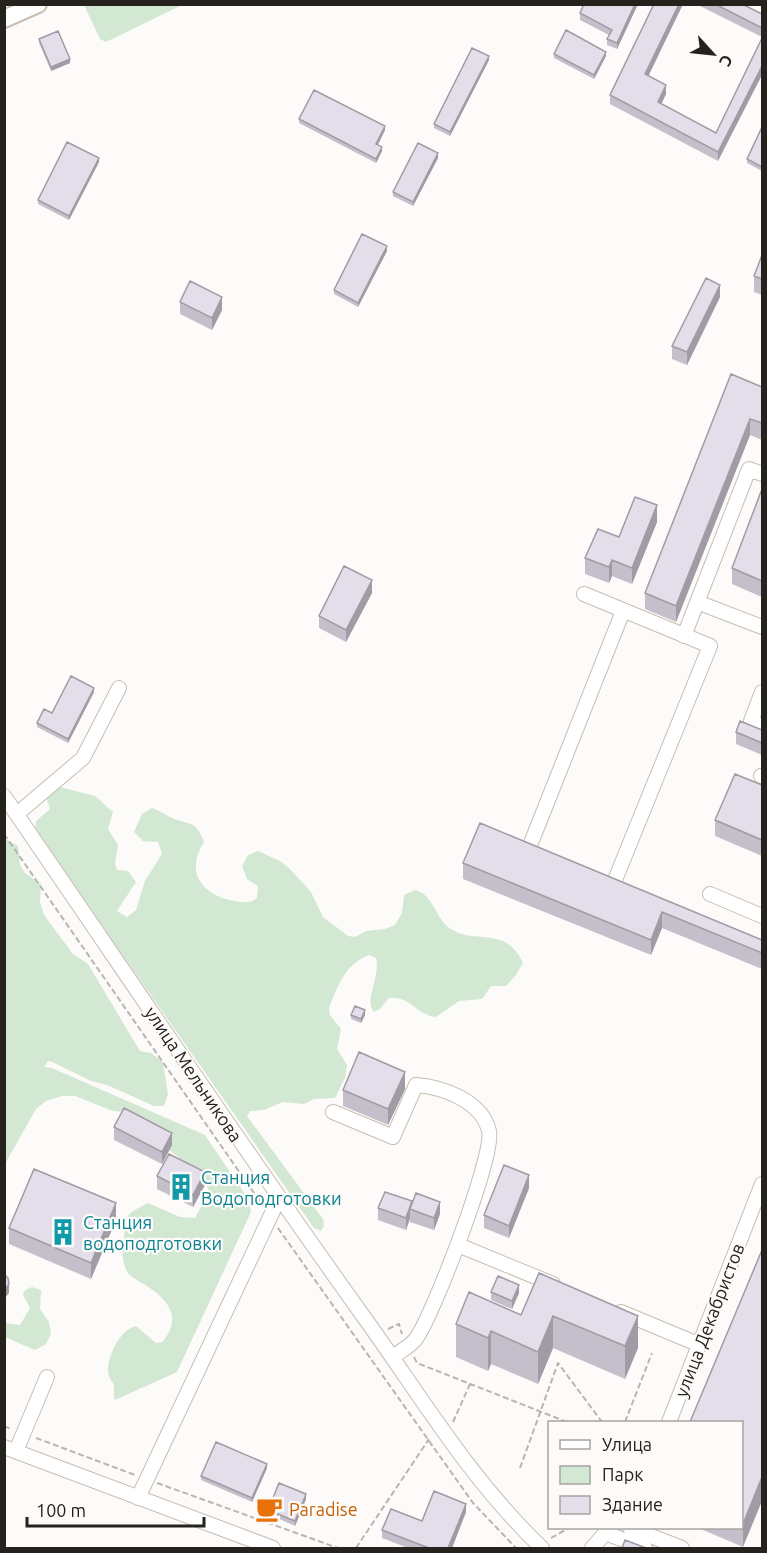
<svg xmlns="http://www.w3.org/2000/svg" width="767" height="1553" viewBox="0 0 767 1553" font-family="Ubuntu,sans-serif">
  <style>
    .green { fill: #d2e8d2 }
    .lines { fill: none; stroke-linecap: round; stroke-linejoin: round }
    .minor-casing { stroke: #c8bdb2; stroke-width: 16 }
    .major-casing { stroke: #c8bdb2; stroke-width: 20 }
    .path { stroke: #b8b5b3; stroke-width: 2; stroke-dasharray: 6 3; stroke-linecap: butt }
    .minor { stroke: #fff; stroke-width: 14 }
    .major { stroke: #fff; stroke-width: 16 }
    .wall { fill: #c4bfca }
    .shaded-wall { fill: #a09ba4 }
    .building { fill: #e4deeb; stroke: #a09ba4; stroke-width: 1.5 }
    .labels { text-anchor: middle; dominant-baseline: central; stroke-width: 4.5; stroke-linejoin: round; paint-order: stroke }
    .street-label { font-size: 18px; fill: #25211d; stroke: #fdfbf9 }
    .culture-label { font-size: 18px; fill: #0d838f; stroke: #fdfbf9; text-anchor: start }
    .food-label { font-size: 18px; fill: #c56008; stroke: #fdfbf9; text-anchor: start }
  </style>
  <rect width="100%" height="100%" fill="#fdfbf9"/>
  <path class="green" d="M 84,5 L 84,4 L 182,5 L 106,42 L 100,39 Z
    M 56,786 L 95,796 L 113,812 L 108,829 L 118,845 L 115,864 L 117,870 L 128,871 L 136,882 L 117,911 L 127,917 L 136,910 L 145,881 L 162,854 L 158,842 L 143,841 L 134,832 L 142,814 L 152,808 C 159,810 164,814 170,817 C 189,826 195,818 204,842 C 185,872 201,895 234,901 C 242,902 249,904 257,898 L 258,886 L 247,879 L 242,866 L 248,855 L 258,851 L 280,861 L 290,869 L 311,892 L 323,917 L 348,936 L 355,937 L 366,931 L 385,929 L 395,925 L 402,913 L 404,895 L 415,890 C 434,895 435,919 451,929 C 475,945 506,925 523,963 L 516,975 L 506,986 L 491,986 L 482,999 L 459,1001 L 436,1017 C 417,1015 409,995 389,998 L 380,1009 L 374,1012 C 363,1001 381,976 376,958 L 369,955 C 346,963 337,987 329,1008 L 330,1015 L 341,1029 L 337,1049 L 347,1065 L 345,1078 L 335,1098 L 314,1099 L 304,1104 L 283,1102 L 264,1110 L 250,1111 L 247,1116 L 323,1219 L 324,1226 L 321,1231 L 314,1228 L 35,830 L 36,821 L 50,809 L 45,794 Z
    M 5,839 L 18,846 L 20,865 L 25,873 L 41,884 L 40,902 L 44,915 L 73,954 L 88,964 L 140,1051 L 151,1053 L 163,1062 L 168,1094 L 164,1106 L 154,1106 L 107,1085 L 91,1081 L 52,1062 L 48,1061 L 44,1067 L 52,1068 L 205,1135 L 249,1200 L 251,1212 L 177,1372 L 115,1400 C 112,1395 115,1392 114,1386 C 113,1381 109,1379 108,1373 C 107,1357 119,1330 136,1326 L 156,1343 L 162,1342 C 182,1319 170,1301 147,1286 C 141,1282 133,1279 128,1273 C 121,1262 122,1249 124,1237 C 127,1213 125,1215 148,1203 L 180,1217 L 195,1218 L 209,1191 L 202,1175 L 169,1150 L 168,1142 L 126,1112 L 113,1111 L 75,1096 L 62,1096 L 46,1101 L 36,1109 L 5,1164 Z
    M 32,1287 L 41,1290 L 40,1309 L 49,1322 L 51,1334 L 46,1344 L 35,1350 L 5,1337 L 5,1323 L 20,1325 L 30,1308 L 23,1295 L 25,1290 Z"/>
  <g class="lines">
    <defs>
      <path id="minor" d="M 584,594 L 710,646 L 615,880
        M 697,602 L 762,627
        M 684,636 L 749,469 L 762,474
        M 762,692 L 751,721 L 762,726
        M 761,776 L 762,776
        M 4,796 C 123,969 239,1143 361,1313 C 419,1393 470,1480 542,1548
        M 17,814 L 83,758 L 119,688
        M 531,843 L 623,611
        M 710,894 L 762,916
        M 333,1112 L 393,1137 L 416,1085 C 443,1087 482,1101 489,1131 C 495,1154 432,1319 415,1340 C 409,1347 399,1352 393,1357
        M 458,1245 L 553,1284
        M 621,1312 L 700,1345
        M 669,1422 L 762,1184
        M 4,1447 L 273,1548
        M 16,1451 L 47,1377
        M 138,1498 L 279,1198
        M 630,1528 L 682,1548
        M 605,1533 L 645,1548
        M 592,1548 L 610,1528"/>
      <path id="major" d="M 4,19 L 38,4"/>
    </defs>
    <use href="#minor" class="minor-casing"/>
    <use href="#major" class="major-casing"/>
    <path class="path" d="M 4,834 L 263,1206
      M 278,1228 L 473,1503 L 516,1548
      M 388,1329 L 399,1324 L 402,1334
      M 414,1357 L 417,1363 L 567,1422
      M 453,1422 L 470,1384
      M 625,1422 L 652,1353
      M 4,1426 L 11,1429
      M 36,1438 L 135,1475
      M 520,1468 L 558,1363 L 602,1422
      M 157,1483 L 338,1548
      M 551,1538 L 569,1528
      M 356,1548 L 429,1439"/>
    <use href="#minor" class="minor"/>
    <use href="#major" class="major"/>
  </g>
  <path class="wall" d="M 638,4 L 617,49 L 607,45 L 607,39 L 609,35 L 580,20 L 580,13 Z
    M 683,4 L 648,76 L 666,94 L 661,104 L 716,133 L 762,38 L 718,161 L 610,104 L 610,95 Z
    M 696,4 L 742,4 L 762,14 L 762,37 Z
    M 39,39 L 70,63 L 51,71 L 39,43 Z
    M 554,54 L 606,56 L 594,79 L 554,58 Z
    M 489,60 L 450,136 L 434,128 L 434,124 Z
    M 299,119 L 385,130 L 378,145 L 382,151 L 376,163 L 299,123 Z
    M 762,127 L 762,171 L 747,163 L 747,159 Z
    M 438,158 L 413,206 L 393,196 L 393,192 Z
    M 99,162 L 69,220 L 38,204 L 38,200 Z
    M 387,251 L 358,307 L 334,294 L 334,290 Z
    M 762,255 L 762,295 L 754,292 L 754,276 Z
    M 720,297 L 687,365 L 672,359 L 672,346 Z
    M 180,302 L 222,310 L 212,330 L 180,314 Z
    M 762,387 L 762,440 L 750,435 L 676,622 L 645,609 L 645,593 Z
    M 762,489 L 762,597 L 732,584 L 732,568 Z
    M 657,522 L 632,584 L 612,576 L 609,583 L 585,574 L 585,558 L 619,537 Z
    M 372,593 L 346,642 L 319,628 L 319,616 Z
    M 94,692 L 68,743 L 37,727 L 37,723 L 52,713 Z
    M 762,730 L 762,755 L 736,744 L 736,732 Z
    M 762,785 L 762,856 L 715,836 L 715,820 Z
    M 480,823 L 762,940 L 762,969 L 662,928 L 651,955 L 463,879 L 463,863 Z
    M 351,1015 L 365,1015 L 361,1023 L 351,1019 Z
    M 405,1089 L 388,1125 L 343,1106 L 343,1090 Z
    M 114,1127 L 172,1145 L 162,1164 L 114,1140 Z
    M 157,1176 L 205,1185 L 193,1207 L 157,1189 Z
    M 529,1188 L 509,1238 L 484,1228 L 484,1215 Z
    M 412,1204 L 440,1214 L 434,1230 L 410,1222 L 410,1218 L 406,1230 L 378,1220 L 378,1208 Z
    M 116,1220 L 91,1279 L 9,1244 L 9,1228 Z
    M 762,1250 L 743,1547 L 696,1527 L 741,1527 L 741,1422 Z
    M 539,1273 L 638,1348 L 625,1379 L 553,1348 L 538,1384 L 491,1364 L 488,1371 L 456,1357 L 456,1324 L 521,1315 Z
    M 491,1292 L 519,1293 L 512,1309 L 491,1300 Z
    M 267,1468 L 252,1502 L 201,1480 L 201,1476 Z
    M 306,1499 L 295,1526 L 268,1514 L 268,1510 Z
    M 466,1512 L 452,1548 L 408,1548 L 382,1538 L 382,1530 Z"/>
  <path class="shaded-wall" d="M 635,4 L 638,4 L 617,49 L 617,43 Z
    M 679,4 L 683,4 L 645,83 L 645,74 Z
    M 606,52 L 606,56 L 594,79 L 594,75 Z
    M 489,56 L 489,60 L 450,136 L 450,132 Z
    M 70,59 L 70,63 L 51,71 L 51,67 Z
    M 762,66 L 762,75 L 718,161 L 718,152 Z
    M 666,85 L 666,94 L 658,111 L 658,102 Z
    M 385,126 L 385,130 L 376,148 L 376,144 Z
    M 382,147 L 382,151 L 376,163 L 376,159 Z
    M 438,153 L 438,158 L 413,206 L 413,202 Z
    M 99,158 L 99,162 L 69,220 L 69,216 Z
    M 387,246 L 387,251 L 358,307 L 358,303 Z
    M 720,285 L 720,297 L 687,365 L 687,352 Z
    M 222,297 L 222,310 L 212,330 L 212,318 Z
    M 750,419 L 750,435 L 676,622 L 676,606 Z
    M 657,505 L 657,522 L 632,584 L 632,568 Z
    M 612,560 L 612,576 L 609,583 L 609,567 Z
    M 372,580 L 372,593 L 346,642 L 346,630 Z
    M 94,688 L 94,692 L 68,743 L 68,739 Z
    M 662,912 L 662,928 L 651,955 L 651,940 Z
    M 365,1010 L 365,1015 L 361,1023 L 361,1019 Z
    M 405,1072 L 405,1089 L 388,1125 L 388,1109 Z
    M 172,1133 L 172,1145 L 162,1164 L 162,1152 Z
    M 205,1172 L 205,1185 L 193,1207 L 193,1195 Z
    M 529,1175 L 529,1188 L 509,1238 L 509,1226 Z
    M 412,1201 L 412,1210 L 410,1209 L 410,1218 L 406,1230 L 406,1218 Z
    M 440,1202 L 440,1214 L 434,1230 L 434,1218 Z
    M 116,1203 L 116,1220 L 91,1279 L 91,1263 Z
    M 9,1284 L 9,1293 L 4,1299 L 4,1290 Z
    M 519,1285 L 519,1293 L 512,1309 L 512,1301 Z
    M 553,1316 L 553,1348 L 538,1384 L 538,1352 Z
    M 638,1316 L 638,1348 L 625,1379 L 625,1346 Z
    M 491,1331 L 491,1364 L 488,1371 L 488,1338 Z
    M 267,1464 L 267,1468 L 252,1502 L 252,1498 Z
    M 762,1477 L 762,1501 L 743,1547 L 743,1524 Z
    M 306,1494 L 306,1499 L 295,1526 L 295,1521 Z
    M 466,1504 L 466,1512 L 452,1548 L 448,1548 Z"/>
  <path class="building" d="M 584,4 L 635,4 L 617,43 L 607,39 L 612,30 L 580,13 Z
    M 654,4 L 679,4 L 645,74 L 666,85 L 658,102 L 716,133 L 762,38 L 762,66 L 718,152 L 610,95 Z
    M 715,4 L 742,4 L 762,14 L 762,28 Z
    M 566,30 L 606,52 L 594,75 L 554,54 Z
    M 58,31 L 70,59 L 51,67 L 39,39 Z
    M 472,48 L 489,56 L 450,132 L 434,124 Z
    M 314,90 L 385,126 L 376,144 L 382,147 L 376,159 L 299,119 Z
    M 762,127 L 762,167 L 747,159 Z
    M 67,142 L 99,158 L 69,216 L 38,200 Z
    M 418,143 L 438,153 L 413,202 L 393,192 Z
    M 362,234 L 387,246 L 358,303 L 334,290 Z
    M 762,255 L 762,279 L 754,276 Z
    M 706,278 L 720,285 L 687,352 L 672,346 Z
    M 190,281 L 222,297 L 212,318 L 180,302 Z
    M 731,374 L 762,387 L 762,423 L 750,419 L 676,606 L 645,593 Z
    M 762,489 L 762,581 L 732,568 Z
    M 635,497 L 657,505 L 632,568 L 612,560 L 609,567 L 585,558 L 598,529 L 619,537 Z
    M 344,566 L 372,580 L 346,630 L 319,616 Z
    M 71,676 L 94,688 L 68,739 L 37,723 L 44,709 L 52,713 Z
    M 740,721 L 762,730 L 762,743 L 736,732 Z
    M 735,774 L 762,785 L 762,840 L 715,820 Z
    M 480,823 L 762,940 L 762,953 L 662,912 L 651,940 L 463,863 Z
    M 355,1006 L 365,1010 L 361,1019 L 351,1015 Z
    M 359,1052 L 405,1072 L 388,1109 L 343,1090 Z
    M 124,1108 L 172,1133 L 162,1152 L 114,1127 Z
    M 169,1154 L 205,1172 L 193,1195 L 157,1176 Z
    M 504,1165 L 529,1175 L 509,1226 L 484,1215 Z
    M 34,1169 L 116,1203 L 91,1263 L 9,1228 Z
    M 385,1192 L 412,1201 L 406,1218 L 378,1208 Z
    M 416,1193 L 440,1202 L 434,1218 L 410,1209 Z
    M 762,1250 L 762,1477 L 743,1524 L 741,1523 L 741,1422 L 690,1422 Z
    M 539,1273 L 638,1316 L 625,1346 L 553,1316 L 538,1352 L 491,1331 L 488,1338 L 456,1324 L 469,1292 L 521,1315 Z
    M 4,1274 L 8,1278 L 9,1284 L 4,1290 Z
    M 498,1276 L 519,1285 L 512,1301 L 491,1292 Z
    M 216,1442 L 267,1464 L 252,1498 L 201,1476 Z
    M 279,1483 L 306,1494 L 295,1521 L 268,1510 Z
    M 434,1491 L 466,1504 L 448,1548 L 429,1548 L 382,1530 L 391,1509 L 422,1521 Z
    M 625,1540 L 646,1548 L 622,1548 Z"/>
  <defs>
    <symbol id="building-bare" viewBox="-9 -9 18 18"><path d="M-4-6H4V6H1V3H-1V6H-4ZM-2.5-4.3h1.7v1.8h-1.7ZM.8-4.3h1.7v1.8H.8ZM-2.5-1h1.7V.8h-1.7ZM.8-1h1.7V.8H.8Z" fill="#0f9aa8" stroke="#fdfbf9" stroke-width="2.5" paint-order="stroke"/></symbol>
    <symbol id="cafe-bare" viewBox="-9 -9 18 18"><path d="M-5.5-4.5H6V0H3Q3 3.5 0 3.5H-2.5Q-5.5 3.5-5.5 0ZM3-3.2v2h1.7v-2ZM-6 4.5H4V6H-6Z" fill="#e8710a" stroke="#fdfbf9" stroke-width="2.5" paint-order="stroke"/></symbol>
  </defs>
  <g fill-rule="evenodd">
    <use href="#building-bare" x="162" y="1168" width="38" height="38"/>
    <use href="#building-bare" x="44" y="1213" width="38" height="38"/>
    <use href="#cafe-bare" x="250" y="1490" width="38" height="38"/>
  </g>
  <g class="labels">
    <g class="street-label">
      <text transform="translate(194 1074) rotate(56)">улица Мельникова</text>
      <text transform="translate(709 1320) rotate(-69)">улица Декабристов</text>
    </g>
    <g class="culture-label">
      <text x="201" y="1177">Станция<tspan x="201" dy="21">Водоподготовки</tspan></text>
      <text x="83" y="1222">Станция<tspan x="83" dy="21">водоподготовки</tspan></text>
    </g>
    <g class="food-label">
      <text x="289" y="1509">Paradise</text>
    </g>
  </g>
  <rect width="767" height="1553" fill="none" stroke="#25211d" stroke-width="12"/>
  <rect x="548" y="1421" width="195" height="108" fill="#fdfbf9" stroke="#a7a4a1" stroke-width="1.5"/>
  <rect x="560" y="1440" width="30" height="9" fill="#ffffff" stroke="#a7a4a1" stroke-width="1.5"/>
  <text x="602" y="1451" font-size="18" fill="#25211d">Улица</text>
  <rect x="560" y="1466" width="30" height="18" fill="#d2e8d2" stroke="#a7a4a1" stroke-width="1.5"/>
  <text x="602" y="1481" font-size="18" fill="#25211d">Парк</text>
  <rect x="560" y="1496" width="30" height="18" fill="#e4deeb" stroke="#a7a4a1" stroke-width="1.5"/>
  <text x="602" y="1511" font-size="18" fill="#25211d">Здание</text>
  <g transform="translate(713 54) rotate(117)" stroke="#fdfbf9" stroke-width="4.5" paint-order="stroke">
  <path d="M0-4.5L10 22L0 15L-10 22Z" fill="#25211d"/>
  <text y="-9" font-size="16" font-weight="bold" text-anchor="middle" fill="#25211d">С</text>
  </g>
  <path d="M27 1517v9h177v-9" fill="none" stroke="#25211d" stroke-width="3"/>
  <text x="36" y="1517" font-size="18" fill="#25211d" stroke="#fdfbf9" stroke-width="4.5" paint-order="stroke">100 m</text>
</svg>
